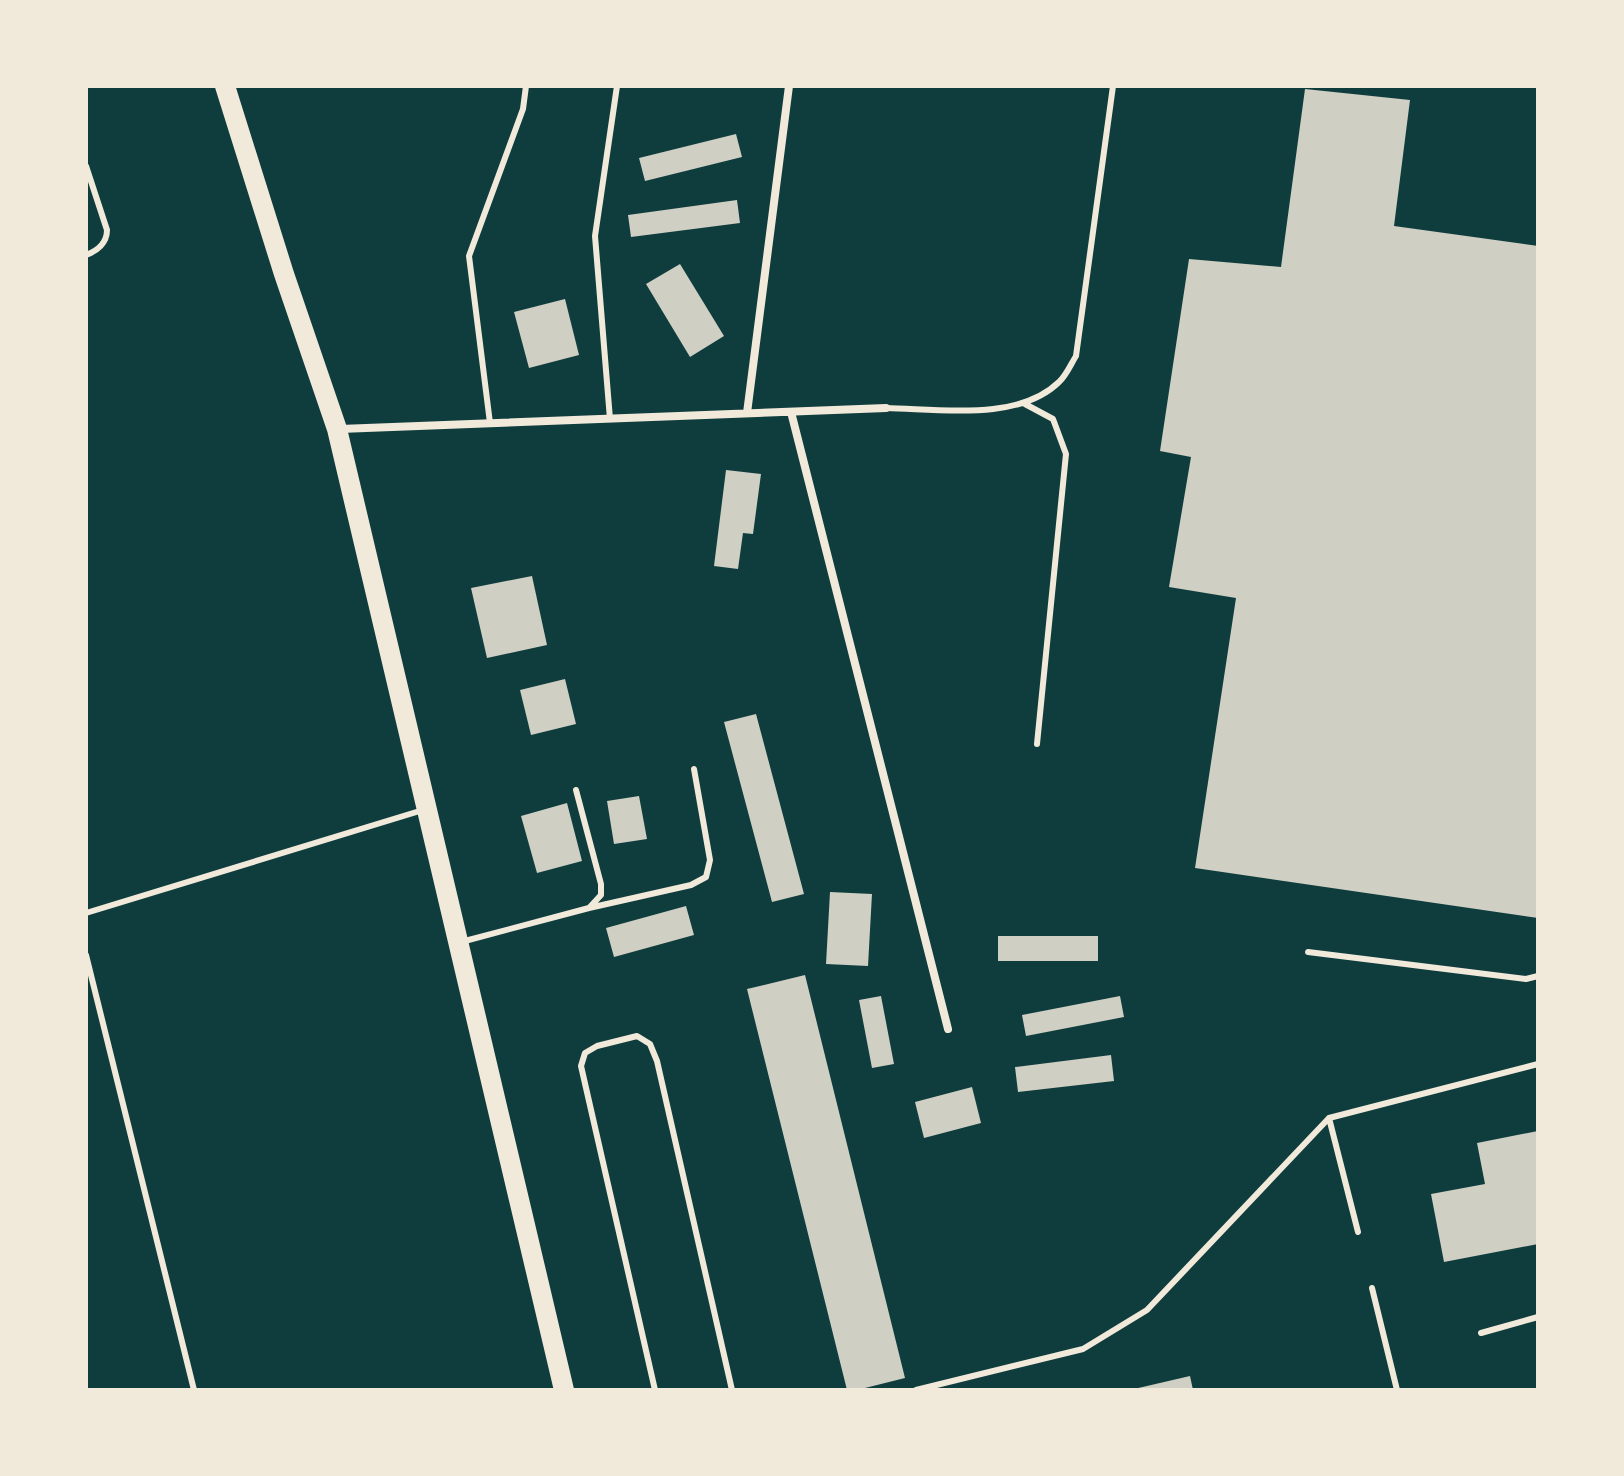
<svg xmlns="http://www.w3.org/2000/svg" width="1624" height="1476" viewBox="0 0 1624 1476" font-family="'Open Sans',sans-serif">
  <style>
    .building { fill: #cfcfc3 }
    .lines { fill: none; stroke-linecap: round; stroke-linejoin: round }
    .service { stroke: #f1e9da; stroke-width: 6 }
    .minor { stroke: #f1e9da; stroke-width: 8 }
    .primary { stroke: #f1e9da; stroke-width: 20 }
  </style>
  <rect width="100%" height="100%" fill="#0f3d3e"/>
  <path class="building" d="M 1305,89 L 1410,100 L 1394,226 L 1538,246 L 1538,918 L 1195,868 L 1236,598 L 1169,587 L 1191,457 L 1160,451 L 1189,259 L 1281,267 Z
    M 736,134 L 742,157 L 645,181 L 639,158 Z
    M 737,200 L 740,223 L 631,237 L 628,215 Z
    M 680,264 L 724,336 L 690,357 L 646,284 Z
    M 565,299 L 579,355 L 529,368 L 514,312 Z
    M 726,470 L 761,474 L 753,534 L 743,533 L 738,569 L 714,566 Z
    M 532,576 L 547,645 L 487,658 L 471,588 Z
    M 565,679 L 576,724 L 531,735 L 520,690 Z
    M 756,714 L 804,894 L 772,902 L 724,722 Z
    M 639,796 L 647,839 L 614,844 L 607,801 Z
    M 567,803 L 582,861 L 537,873 L 521,816 Z
    M 830,892 L 872,894 L 868,966 L 826,964 Z
    M 686,906 L 694,935 L 614,957 L 606,928 Z
    M 998,936 L 1098,936 L 1098,961 L 998,961 Z
    M 805,975 L 905,1378 L 857,1390 L 847,1390 L 747,989 Z
    M 881,996 L 894,1064 L 872,1068 L 859,1000 Z
    M 1120,996 L 1124,1017 L 1026,1036 L 1022,1015 Z
    M 1111,1055 L 1114,1081 L 1018,1092 L 1015,1067 Z
    M 972,1087 L 981,1123 L 924,1138 L 915,1102 Z
    M 1538,1131 L 1538,1244 L 1444,1262 L 1431,1194 L 1485,1184 L 1477,1143 Z
    M 1190,1376 L 1193,1390 L 1134,1390 L 1134,1389 Z"/>
  <g class="lines">
    <path class="service" d="M 86,166 L 107,230 C 107,243 97,251 86,255
      M 1025,404 L 1053,419 L 1066,454 L 1037,744
      M 886,408 C 939,409 1018,422 1059,382 C 1066,376 1071,364 1076,356 L 1113,86
      M 610,419 L 595,236 L 617,86
      M 490,423 L 469,256 L 523,109 L 526,86
      M 589,908 L 691,885 L 706,877 L 710,860 L 694,769
      M 86,913 L 423,810
      M 461,942 L 589,908 L 601,895 L 601,884 L 576,790
      M 1308,952 L 1526,979 L 1538,976
      M 86,955 L 194,1390
      M 1329,1118 L 1358,1232
      M 1372,1288 L 1397,1390
      M 1481,1333 L 1538,1317
      M 655,1390 L 581,1066 L 585,1053 L 597,1046 L 637,1036 L 650,1044 L 657,1061 L 732,1390
      M 916,1390 L 1083,1349 L 1147,1310 L 1329,1118 L 1538,1064"/>
    <path class="minor" d="M 791,412 L 948,1029
      M 747,413 L 789,86
      M 340,429 L 886,408"/>
    <path class="primary" d="M 225,86 L 284,274 L 337,429 L 564,1390"/>
  </g>
  <rect width="1624" height="1476" fill="none" stroke="#f1e9da" stroke-width="176"/>
</svg>
